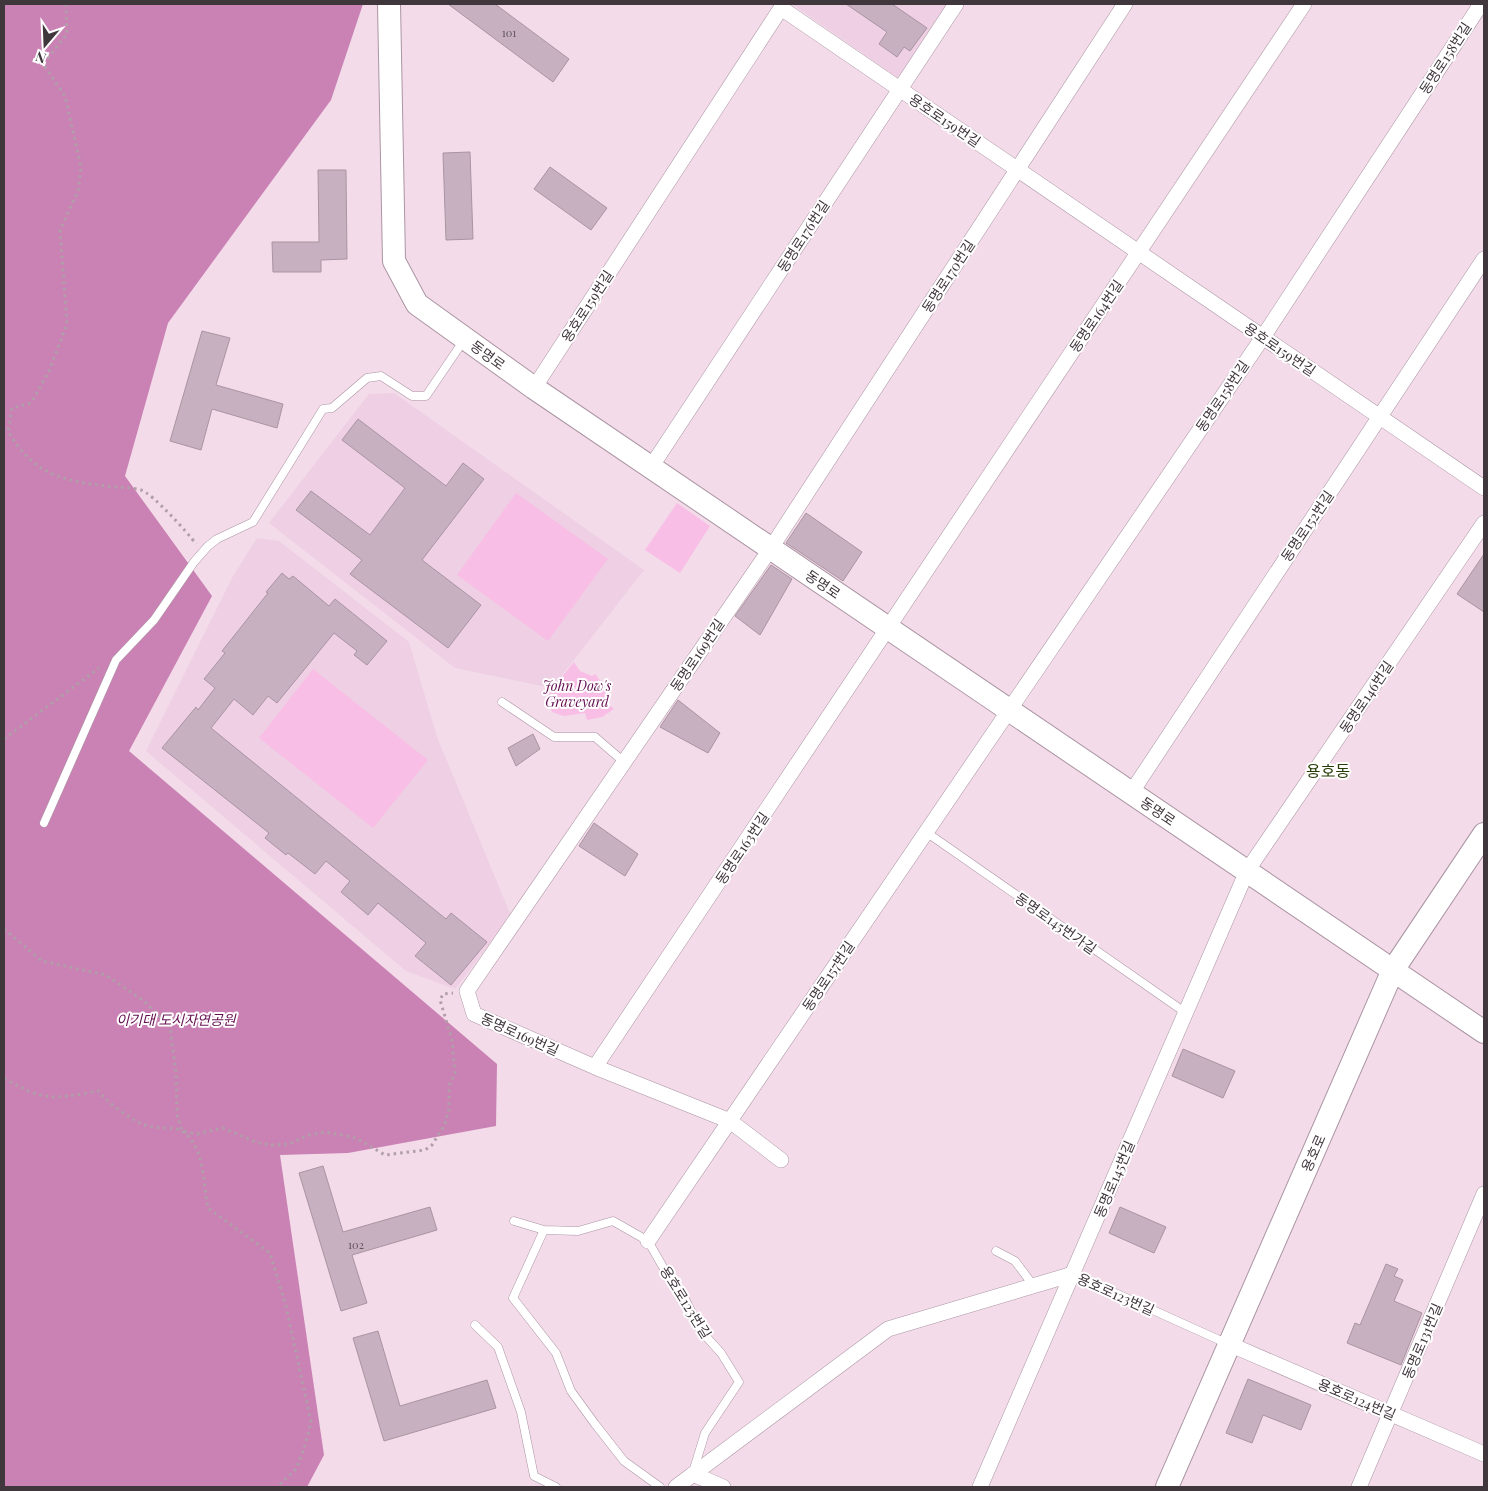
<svg xmlns="http://www.w3.org/2000/svg" width="1488" height="1491" viewBox="0 0 1488 1491" font-family="'Playfair Display','Noto Sans KR',serif">
  <style>
    .built { fill: #eecfe3 }
    .green { fill: #f9bee5 }
    .forest { fill: #c982b3 }
    .building { fill: #c7b0bf; stroke: #aa94a2 }
    .lines { fill: none; stroke-linecap: round; stroke-linejoin: round }
    .lane-casing { stroke: #ab95a3; stroke-width: 9 }
    .street-casing { stroke: #ab95a3; stroke-width: 16 }
    .secondary-casing { stroke: #ab95a3; stroke-width: 24 }
    .path { stroke: #b09ea9; stroke-width: 3; stroke-dasharray: 2.5 4; stroke-linecap: butt }
    .lane { stroke: #fff; stroke-width: 8 }
    .street { stroke: #fff; stroke-width: 15 }
    .secondary { stroke: #fff; stroke-width: 22 }
    .labels { text-anchor: middle; dominant-baseline: central; stroke-width: 4; stroke-linejoin: round; paint-order: stroke }
    .number-label { font-size: 11px; fill: #62555e }
    .street-label { font-size: 14px; fill: #40373d; stroke: #fff }
    .park-label { font-size: 14px; font-style: italic; fill: #640e51; stroke: #fff }
    .quarter-label { font-size: 16px; fill: #273c06; stroke: #fff }
  </style>
  <rect width="100%" height="100%" fill="#f3dbea"/>
  <path class="built" d="M 792,4 L 947,4 L 898,78 Z
    M 394,393 L 644,570 L 552,688 L 455,668 L 269,523 L 369,394 Z
    M 257,538 L 279,541 L 409,642 L 437,737 L 511,916 L 455,989 L 406,971 L 146,751 L 232,578 Z"/>
  <path class="green" d="M 516,493 L 608,559 L 548,641 L 457,575 Z
    M 677,503 L 710,526 L 680,573 L 645,550 Z
    M 574,662 L 580,671 L 592,676 L 595,674 L 603,684 L 604,690 L 609,694 L 605,701 L 614,709 L 602,717 L 587,720 L 585,713 L 564,716 L 552,712 L 547,695 Z
    M 313,669 L 428,760 L 373,828 L 259,738 Z"/>
  <path class="forest" d="M 4,4 L 363,4 L 331,100 L 168,323 L 125,476 L 212,596 L 129,751 L 497,1064 L 496,1126 L 348,1153 L 280,1155 L 324,1455 L 307,1487 L 4,1487 Z"/>
  <path class="building" d="M 448,4 L 495,4 L 569,59 L 553,82 Z
    M 846,4 L 892,4 L 927,28 L 910,51 L 904,47 L 897,57 L 879,44 L 887,32 Z
    M 470,152 L 473,239 L 446,240 L 443,153 Z
    M 550,167 L 607,208 L 591,230 L 534,189 Z
    M 318,170 L 346,170 L 347,259 L 321,260 L 321,272 L 273,272 L 272,242 L 319,242 Z
    M 202,331 L 230,338 L 216,385 L 283,404 L 277,428 L 212,409 L 201,450 L 170,441 Z
    M 358,419 L 446,486 L 463,463 L 484,479 L 422,560 L 481,605 L 448,648 L 350,574 L 362,560 L 296,510 L 311,491 L 370,535 L 405,488 L 342,440 Z
    M 806,513 L 862,552 L 843,581 L 786,543 Z
    M 1484,554 L 1484,612 L 1457,594 Z
    M 771,565 L 792,579 L 760,635 L 735,616 Z
    M 282,573 L 289,579 L 293,576 L 329,606 L 335,599 L 387,641 L 367,665 L 354,655 L 357,651 L 334,633 L 277,703 L 268,696 L 253,715 L 234,699 L 211,728 L 446,919 L 451,913 L 487,942 L 451,985 L 415,956 L 426,943 L 378,903 L 368,915 L 341,892 L 350,881 L 326,861 L 315,874 L 288,853 L 286,855 L 265,838 L 269,833 L 162,748 L 196,707 L 198,710 L 215,688 L 204,679 L 225,653 L 222,651 L 268,593 L 266,592 Z
    M 678,700 L 720,733 L 708,753 L 660,727 Z
    M 533,734 L 540,749 L 516,766 L 508,748 Z
    M 594,823 L 638,854 L 625,876 L 579,846 Z
    M 1183,1049 L 1235,1071 L 1223,1098 L 1172,1076 Z
    M 323,1166 L 343,1232 L 430,1207 L 437,1230 L 352,1255 L 367,1303 L 341,1311 L 299,1173 Z
    M 1120,1207 L 1166,1227 L 1154,1253 L 1109,1233 Z
    M 1386,1264 L 1398,1269 L 1394,1276 L 1403,1280 L 1394,1301 L 1422,1313 L 1401,1365 L 1347,1343 L 1355,1323 L 1360,1325 Z
    M 378,1331 L 400,1406 L 487,1380 L 496,1408 L 384,1441 L 353,1338 Z
    M 1248,1379 L 1311,1405 L 1301,1430 L 1263,1415 L 1252,1443 L 1226,1433 Z"/>
  <g class="lines">
    <defs>
      <path id="lane" d="M 502,702 L 554,737 L 595,737 L 624,762
        M 44,823 L 116,660 L 154,620 L 194,562 L 208,546 L 217,539 L 253,522 L 323,409 L 332,408 L 367,378 L 381,376 L 412,396 L 426,396 L 464,340
        M 926,832 L 1186,1013
        M 514,1221 L 544,1230
        M 996,1251 L 1015,1261 L 1033,1285
        M 1073,1274 L 1228,1344
        M 475,1325 L 498,1347 L 521,1412 L 534,1476 L 556,1487
        M 660,1487 L 624,1461 L 595,1424 L 571,1391 L 556,1353 L 513,1298 L 544,1230 L 578,1231 L 613,1221 L 648,1241 L 667,1274 L 683,1295 L 701,1331 L 721,1353 L 739,1382 L 705,1433 L 693,1472"/>
      <path id="street" d="M 534,388 L 781,8 L 1484,488
        M 651,467 L 956,4
        M 1131,793 L 1484,259
        M 595,1067 L 1304,4
        M 781,1160 L 730,1121 L 595,1067 L 474,1014 L 467,991 L 771,548 L 1125,4
        M 648,1241 L 1263,337 L 1481,4
        M 1229,1344 L 1484,1454
        M 693,1474 L 723,1487
        M 676,1487 L 888,1329 L 1073,1274
        M 980,1487 L 1247,871 L 1484,523
        M 1359,1487 L 1484,1194"/>
      <path id="secondary" d="M 389,4 L 394,261 L 417,304 L 534,388 L 1484,1032
        M 1167,1487 L 1393,970 L 1484,834"/>
    </defs>
    <use href="#lane" class="lane-casing"/>
    <use href="#street" class="street-casing"/>
    <use href="#secondary" class="secondary-casing"/>
    <path class="path" d="M 66,4 L 67,34 L 43,64 L 65,96 L 81,167 L 78,191 L 60,230 L 67,324 L 49,371 L 31,403 L 12,408 L 8,431 C 32,473 61,481 107,486 C 118,488 131,487 141,490 C 152,493 189,534 196,544
      M 4,739 L 99,668
      M 4,929 L 42,961 L 106,975 L 144,1001 L 170,1027 L 176,1072 L 177,1114 L 182,1131 L 197,1134 L 223,1128 L 258,1143 L 273,1145 L 289,1144 L 309,1135 L 326,1132 L 356,1138 L 385,1155 L 425,1150 L 432,1145 L 445,1124 L 449,1109 L 449,1086 L 455,1073 L 452,1040 L 440,1000 L 443,994 L 453,993
      M 4,1078 C 44,1102 53,1099 98,1091 C 107,1102 132,1121 145,1125 C 167,1133 182,1118 197,1150 C 203,1162 205,1193 208,1208 L 270,1253 L 286,1306 L 311,1422 L 304,1449 L 296,1469 L 277,1487"/>
    <use href="#lane" class="lane"/>
    <use href="#street" class="street"/>
    <use href="#secondary" class="secondary"/>
  </g>
  <g class="labels">
    <g class="number-label">
      <text x="509" y="32">101</text>
      <text x="356" y="1244">102</text>
    </g>
    <g class="street-label">
      <text transform="translate(1445 58) rotate(-57)">동명로158번길</text>
      <text transform="translate(945 120) rotate(34)">용호로159번길</text>
      <text transform="translate(803 236) rotate(-57)">동명로176번길</text>
      <text transform="translate(948 276) rotate(-57)">동명로170번길</text>
      <text transform="translate(587 306) rotate(-57)">용호로159번길</text>
      <text transform="translate(1096 316) rotate(-56)">동명로164번길</text>
      <text transform="translate(1280 349) rotate(34)">용호로159번길</text>
      <text transform="translate(488 355) rotate(36)">동명로</text>
      <text transform="translate(1222 396) rotate(-56)">동명로158번길</text>
      <text transform="translate(1307 526) rotate(-56)">동명로152번길</text>
      <text transform="translate(823 584) rotate(34)">동명로</text>
      <text transform="translate(697 655) rotate(-56)">동명로169번길</text>
      <text transform="translate(1366 697) rotate(-56)">동명로146번길</text>
      <text transform="translate(1158 811) rotate(34)">동명로</text>
      <text transform="translate(742 848) rotate(-56)">동명로163번길</text>
      <text transform="translate(1056 923) rotate(35)">동명로145번가길</text>
      <text transform="translate(828 976) rotate(-56)">동명로157번길</text>
      <text transform="translate(520 1034) rotate(24)">동명로169번길</text>
      <text transform="translate(1313 1153) rotate(-66)">용호로</text>
      <text transform="translate(1114 1179) rotate(-67)">동명로145번길</text>
      <text transform="translate(1116 1294) rotate(24)">용호로123번길</text>
      <text transform="translate(686 1302) rotate(58)">용호로123번길</text>
      <text transform="translate(1422 1341) rotate(-67)">동명로131번길</text>
      <text transform="translate(1357 1399) rotate(23)">용호로124번길</text>
    </g>
    <g class="park-label">
      <text x="577" y="685">John Dow's<tspan x="577" dy="16">Graveyard</tspan></text>
      <text x="176" y="1019">이기대 도시자연공원</text>
    </g>
    <g class="quarter-label">
      <text x="1328" y="770">용호동</text>
    </g>
  </g>
  <rect width="1488" height="1491" fill="none" stroke="#40373d" stroke-width="10"/>
  <g transform="translate(45 45) rotate(199)" stroke="#ffffff" stroke-width="4" paint-order="stroke">
  <path d="M0-4L9 19L0 12L-9 19Z" fill="#40373d"/>
  <text y="-8" font-size="14" font-weight="bold" text-anchor="middle" fill="#40373d">N</text>
  </g>
</svg>
